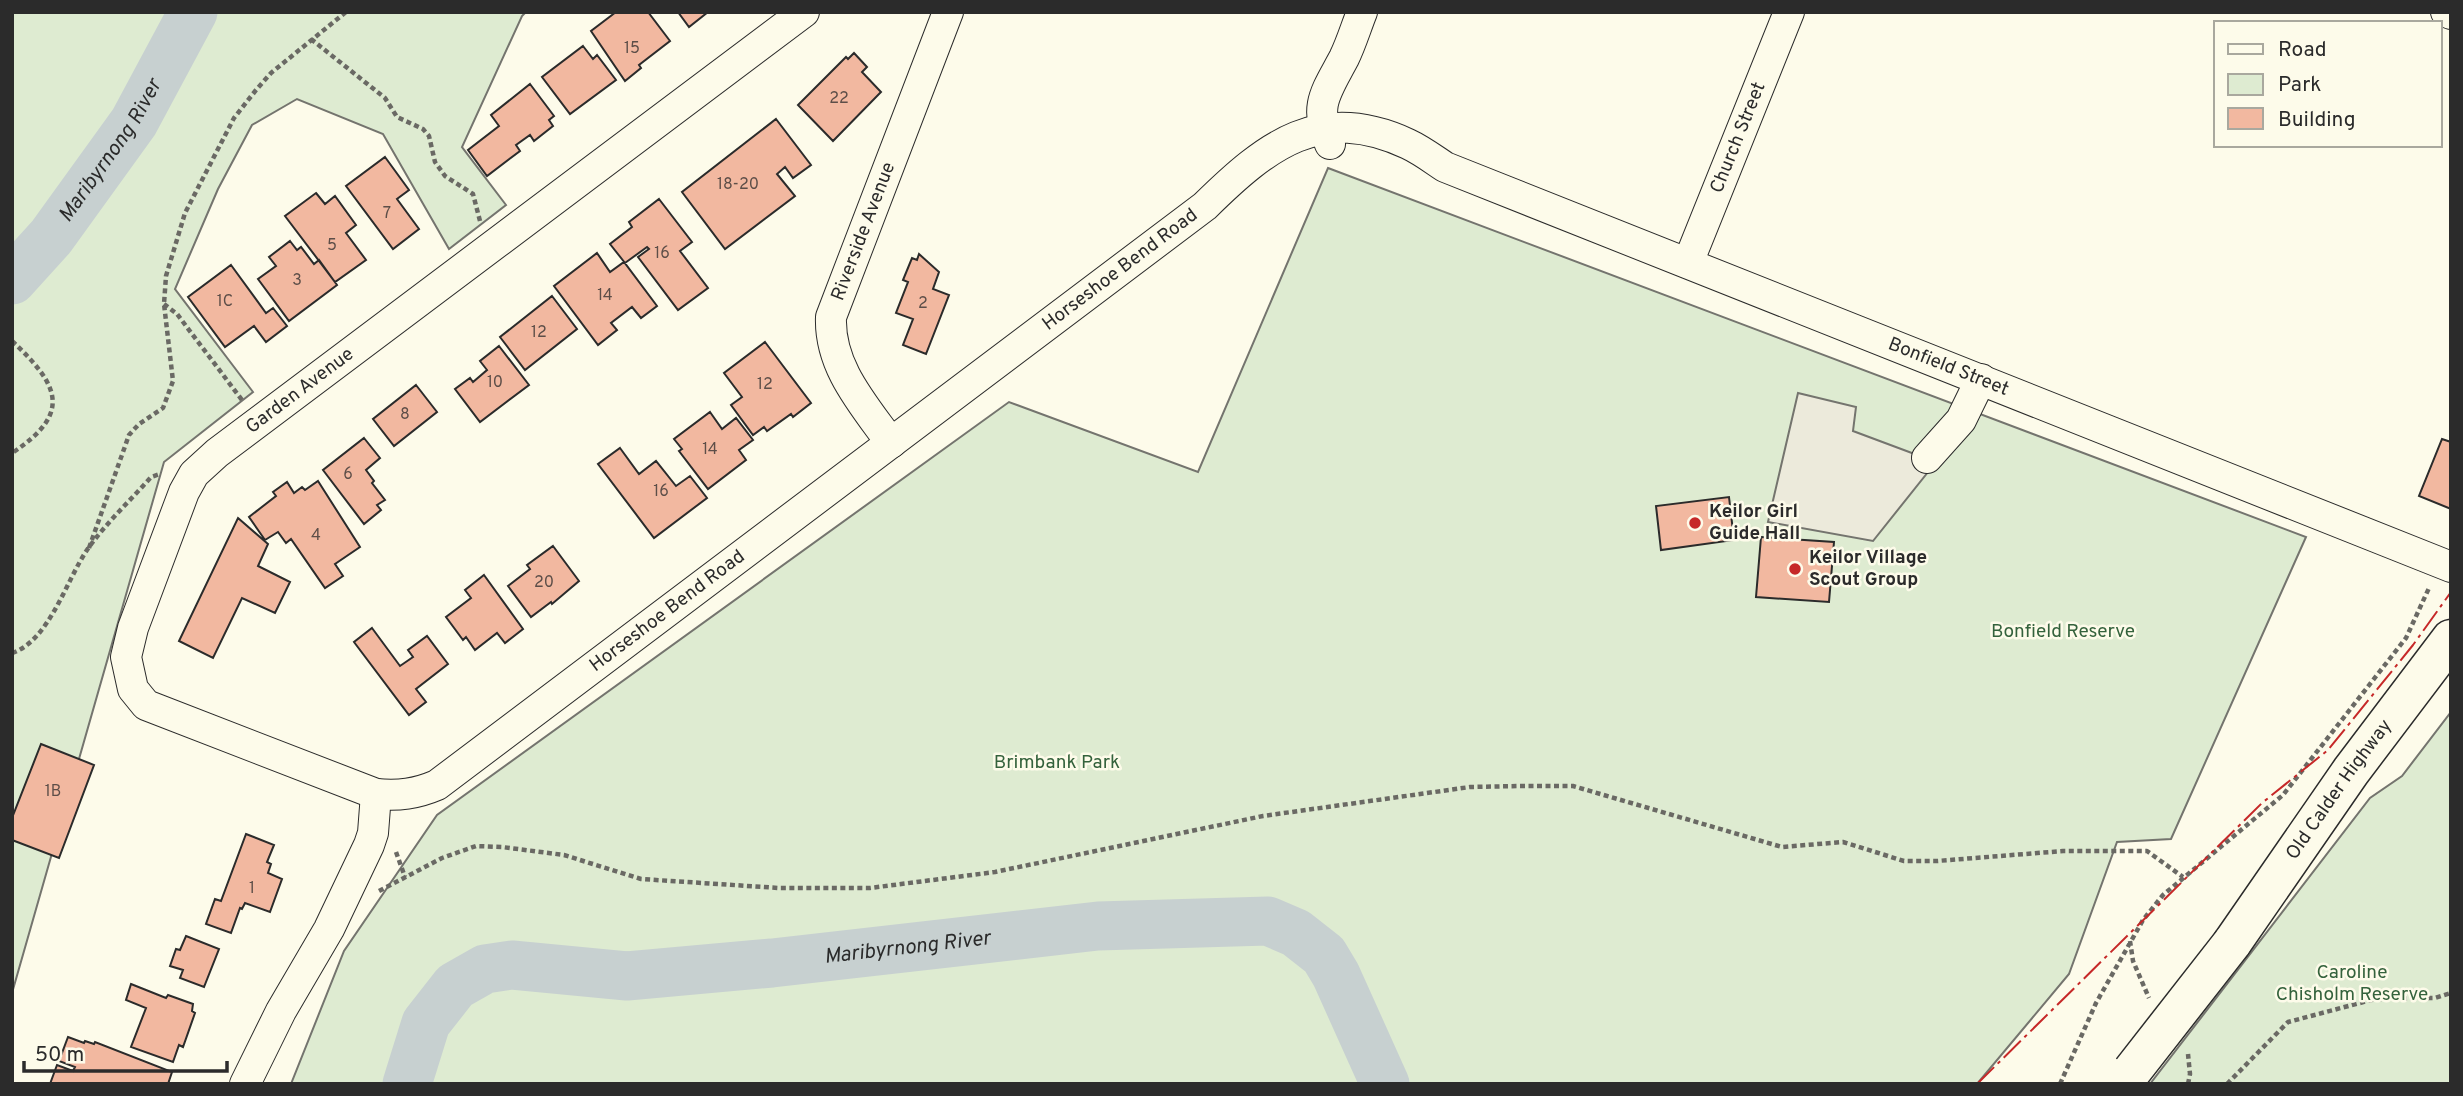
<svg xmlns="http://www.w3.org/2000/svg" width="2463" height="1096" viewBox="0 0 2463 1096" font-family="Overpass,sans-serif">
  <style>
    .green { fill: #deebd1; stroke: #74746e; stroke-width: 2 }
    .parking { fill: #eceadb; stroke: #74746e; stroke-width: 2 }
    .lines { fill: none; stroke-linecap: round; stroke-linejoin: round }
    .river { stroke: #c7d0d0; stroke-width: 49 }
    .building { fill: #f2b8a0; stroke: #2b2b2b; stroke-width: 2 }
    .minor-casing { stroke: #2b2b2b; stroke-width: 32 }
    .major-casing { stroke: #2b2b2b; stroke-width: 41 }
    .path { stroke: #6a6964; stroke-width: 4.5; stroke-dasharray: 5 3.5; stroke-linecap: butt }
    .minor { stroke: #fdfbea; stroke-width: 30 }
    .major { stroke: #fdfbea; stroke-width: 38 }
    .major-bridge-casing { stroke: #2b2b2b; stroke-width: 41; stroke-linecap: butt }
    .major-bridge { stroke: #fdfbea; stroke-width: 38 }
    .power { stroke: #c62828; stroke-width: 2; stroke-dasharray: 24 5 3.5 5; stroke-linecap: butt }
    .poi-dot { fill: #c62828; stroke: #fdfbea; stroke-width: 2.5 }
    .labels { text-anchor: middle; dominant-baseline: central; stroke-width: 5; stroke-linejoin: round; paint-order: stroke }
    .number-label { font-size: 16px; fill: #5d4e48 }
    .street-label { font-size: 19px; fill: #2b2b2b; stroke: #fdfbea }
    .poi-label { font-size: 19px; font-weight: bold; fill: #2b2b2b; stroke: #fdfbea; text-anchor: start }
    .park-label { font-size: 19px; fill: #34623c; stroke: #fdfbea }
    .water-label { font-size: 21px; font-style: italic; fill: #2b2b2b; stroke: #fdfbea }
  </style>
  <rect width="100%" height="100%" fill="#fdfbea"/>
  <path class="green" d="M 12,12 L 526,12 L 522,16 L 462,147 L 506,205 L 449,249 L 383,134 L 297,99 L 252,125 L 218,189 L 175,289 L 253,392 L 164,462 L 12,993 Z
    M 1328,168 L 2306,537 L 2171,839 L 2117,842 L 2069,974 L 1977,1084 L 291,1084 L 344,951 L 437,815 L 1009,402 L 1198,472 Z
    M 2451,712 L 2451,1084 L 2150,1084 L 2370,798 L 2402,776 Z"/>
  <path class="parking" d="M 1798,393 L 1856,407 L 1853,431 L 1936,462 L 1873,541 L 1768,522 Z"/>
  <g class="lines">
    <g class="river">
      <path id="s1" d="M 12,280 L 51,237 L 134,122 L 193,12"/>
      <path id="s2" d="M 407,1084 L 426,1023 L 455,986 L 485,969 L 512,965 L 627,976 L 772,963 L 1098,926 L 1268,921 L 1296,933 L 1324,955 L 1336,975 L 1385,1084"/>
    </g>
  </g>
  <path class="building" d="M 616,12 L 648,12 L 670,41 L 639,65 L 641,68 L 625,81 L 591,31 Z
    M 678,12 L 708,12 L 689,27 Z
    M 583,46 L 593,59 L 597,55 L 616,80 L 570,114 L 542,77 Z
    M 854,53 L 867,67 L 862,72 L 881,92 L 833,141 L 798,105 L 846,57 L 848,59 Z
    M 530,84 L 554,116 L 549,120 L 553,126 L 534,141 L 530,135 L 516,145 L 520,151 L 487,176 L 468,150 L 499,126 L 491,115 Z
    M 776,119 L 811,165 L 793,178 L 785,167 L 777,174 L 795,196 L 725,249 L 682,192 Z
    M 385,157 L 409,190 L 397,199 L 419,229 L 393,249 L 346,186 Z
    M 316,193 L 325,204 L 335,196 L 356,225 L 346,233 L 366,260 L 335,282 L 285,216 Z
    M 659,199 L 692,242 L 680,251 L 708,288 L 678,310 L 638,257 L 649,249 L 647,247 L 625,263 L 610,244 L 632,227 L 629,222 Z
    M 290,241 L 297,250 L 301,247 L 314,264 L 319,260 L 337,285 L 289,321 L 258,279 L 276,266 L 269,257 Z
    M 597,253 L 610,272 L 624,262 L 657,306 L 641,318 L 632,307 L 611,323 L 617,330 L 598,345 L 554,286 Z
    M 919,254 L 939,272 L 933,289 L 949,295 L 926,354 L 903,345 L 913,319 L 896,313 L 908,282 L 903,280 L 912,258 L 917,260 Z
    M 231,265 L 266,313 L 273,308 L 287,326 L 266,342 L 254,326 L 225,347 L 188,297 Z
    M 552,296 L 577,329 L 525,370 L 500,337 Z
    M 765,342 L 811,403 L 793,417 L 791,414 L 767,431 L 764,427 L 753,435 L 731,405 L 742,397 L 724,373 Z
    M 499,346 L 529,385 L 480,422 L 455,389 L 470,378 L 473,382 L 487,370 L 480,361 Z
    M 416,385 L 437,412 L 394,446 L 373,419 Z
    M 710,412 L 722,429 L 736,418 L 753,440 L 739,450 L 746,460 L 708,489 L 679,451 L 682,449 L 674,439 Z
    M 364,438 L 380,458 L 366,470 L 374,481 L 372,483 L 385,500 L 377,505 L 381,510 L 364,524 L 323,470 Z
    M 2442,439 L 2451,442 L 2451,509 L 2419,496 Z
    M 620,448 L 639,474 L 656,461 L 676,486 L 690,476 L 707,498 L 654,538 L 598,464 Z
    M 318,481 L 360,547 L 335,564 L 343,576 L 325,588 L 291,539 L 286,543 L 278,532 L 265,540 L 249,517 L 276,496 L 273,492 L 287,482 L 294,493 L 302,487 L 305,490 Z
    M 1729,497 L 1734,540 L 1661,550 L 1656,506 Z
    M 238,518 L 268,544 L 258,566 L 290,582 L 275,613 L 242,598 L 213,658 L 179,641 Z
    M 1761,537 L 1834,542 L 1829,602 L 1756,597 Z
    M 553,546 L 579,581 L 552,604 L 551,602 L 531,617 L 508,586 L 530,569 L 527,565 Z
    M 484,575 L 523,629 L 505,643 L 497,633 L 475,650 L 466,637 L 463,640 L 446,617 L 471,598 L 465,590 Z
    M 372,628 L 400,666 L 413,657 L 408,650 L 427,636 L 448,664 L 416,689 L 426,702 L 409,715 L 354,642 Z
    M 41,744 L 94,765 L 59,858 L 12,840 L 12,818 Z
    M 246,834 L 274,845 L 267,862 L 271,864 L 268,873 L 282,879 L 270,912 L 245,903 L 242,909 L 240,908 L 231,933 L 206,924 L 215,899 L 221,901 Z
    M 186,936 L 219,949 L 204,987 L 180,978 L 183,970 L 170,966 L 176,949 L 180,950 Z
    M 131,984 L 166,998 L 168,995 L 193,1004 L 192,1011 L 195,1013 L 183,1047 L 179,1045 L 173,1062 L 131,1047 L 146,1008 L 126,1000 Z
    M 68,1037 L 84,1043 L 85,1041 L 94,1044 L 95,1042 L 172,1072 L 168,1084 L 50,1084 L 57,1065 L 73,1071 L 75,1067 L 59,1061 Z"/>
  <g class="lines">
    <defs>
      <g id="minor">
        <path id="s3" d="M 804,12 L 217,453 L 194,474 L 184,492 L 133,628 L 126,657 L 133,689 L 146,705 L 376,794 C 399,796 416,794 437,785 L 1205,206 C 1267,145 1320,103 1408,144 C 1421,150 1433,159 1445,167 L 2451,567"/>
        <path d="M 2446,12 L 2451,14"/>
        <path d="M 1330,144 C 1313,106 1326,92 1344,58 C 1351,44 1356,27 1362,12"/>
        <path id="s4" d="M 1688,263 L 1789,12"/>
        <path id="s5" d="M 891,443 C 864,405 829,367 831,317 L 948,12"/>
        <path d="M 1927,458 L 1961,420 L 1981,379"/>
        <path d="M 245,1084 L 281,1011 L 329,929 L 369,845 L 373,833 L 376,794"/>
      </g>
      <g id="major">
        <path id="s6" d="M 2232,943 L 2351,771 L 2451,639"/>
      </g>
    </defs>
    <use href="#minor" class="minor-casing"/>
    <use href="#major" class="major-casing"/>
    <path class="path" d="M 311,39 L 385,98 L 397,117 L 423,129 L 429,136 L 435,162 L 445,176 L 473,194 L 480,221
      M 164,304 L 177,314 L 242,400
      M 12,341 C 59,385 73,413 12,453
      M 89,548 L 129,435 L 139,424 L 163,408 L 173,381 L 164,304 L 166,276 L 185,213 L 234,118 L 256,90 L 271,73 L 346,12
      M 12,653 C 49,641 66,581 87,550 C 105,524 130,501 151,477 L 160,474
      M 396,852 L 405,877
      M 379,891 L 442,858 L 476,846 L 502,847 L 564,855 L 641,879 L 779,888 L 870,888 L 995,872 L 1263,816 L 1470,787 L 1518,786 L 1573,786 L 1782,847 L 1843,842 L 1904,861 L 1937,861 L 2063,851 L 2147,851 L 2183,877
      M 2130,941 L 2133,961 L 2149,998
      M 2060,1084 L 2096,1003 L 2143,920 L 2163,895 L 2283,795 L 2406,638 L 2429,588
      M 2188,1084 L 2190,1074 L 2188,1054
      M 2227,1084 L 2288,1022 L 2375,999 L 2435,998 L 2451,993"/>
    <use href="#minor" class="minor"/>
    <use href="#major" class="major"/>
    <defs>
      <path id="major-bridge" d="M 2132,1071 L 2232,943"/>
    </defs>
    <use href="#major-bridge" class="major-bridge-casing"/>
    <use href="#major-bridge" class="major-bridge"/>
    <path class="power" d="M 1977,1084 L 2262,803 L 2328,750 L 2413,645 L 2451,592"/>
  </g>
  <g class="poi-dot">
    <circle cx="1695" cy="523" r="7"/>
    <circle cx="1795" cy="569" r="7"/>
  </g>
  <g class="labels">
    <g class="number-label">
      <text x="632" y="49">15</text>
      <text x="839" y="99">22</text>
      <text x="738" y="185">18-20</text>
      <text x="387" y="214">7</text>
      <text x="332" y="246">5</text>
      <text x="662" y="254">16</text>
      <text x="297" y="281">3</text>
      <text x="605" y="296">14</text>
      <text x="225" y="302">1C</text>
      <text x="923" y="304">2</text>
      <text x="539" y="333">12</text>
      <text x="495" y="383">10</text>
      <text x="765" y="385">12</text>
      <text x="405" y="415">8</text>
      <text x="710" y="450">14</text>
      <text x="348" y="475">6</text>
      <text x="661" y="492">16</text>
      <text x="316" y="536">4</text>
      <text x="544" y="583">20</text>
      <text x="53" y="792">1B</text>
      <text x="252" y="889">1</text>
    </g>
    <g class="street-label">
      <text stroke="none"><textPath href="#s4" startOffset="135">Church Street</textPath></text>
      <text stroke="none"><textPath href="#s5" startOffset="234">Riverside Avenue</textPath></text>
      <text stroke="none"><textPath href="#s3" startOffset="2179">Horseshoe Bend Road</textPath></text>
      <text stroke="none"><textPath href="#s3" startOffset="3101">Bonfield Street</textPath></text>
      <text transform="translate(300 391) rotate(-37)">Garden Avenue</text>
      <text stroke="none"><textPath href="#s3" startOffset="1612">Horseshoe Bend Road</textPath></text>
      <text stroke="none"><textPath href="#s6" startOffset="187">Old Calder Highway</textPath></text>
    </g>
    <g class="poi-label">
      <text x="1709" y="512">Keilor Girl<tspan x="1709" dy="22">Guide Hall</tspan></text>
      <text x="1809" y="558">Keilor Village<tspan x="1809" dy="22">Scout Group</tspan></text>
    </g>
    <g class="park-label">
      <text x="2063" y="632">Bonfield Reserve</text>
      <text x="1057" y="763">Brimbank Park</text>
      <text x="2352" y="973">Caroline<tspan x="2352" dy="22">Chisholm Reserve</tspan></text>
    </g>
    <g class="water-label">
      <text stroke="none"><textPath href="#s1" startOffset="163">Maribyrnong River</textPath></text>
      <text stroke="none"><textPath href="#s2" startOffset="570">Maribyrnong River</textPath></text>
    </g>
  </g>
  <rect width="2463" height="1096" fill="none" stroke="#2b2b2b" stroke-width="28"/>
  <rect x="2214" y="21" width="228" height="126" fill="#fdfbea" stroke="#a9a89e" stroke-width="2"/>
  <rect x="2228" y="44" width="35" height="10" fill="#fdfbea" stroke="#a9a89e" stroke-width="2"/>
  <text x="2278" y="56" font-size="21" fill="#2b2b2b">Road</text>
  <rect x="2228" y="74" width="35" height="21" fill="#deebd1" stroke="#a9a89e" stroke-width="2"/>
  <text x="2278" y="91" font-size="21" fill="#2b2b2b">Park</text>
  <rect x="2228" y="108" width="35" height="21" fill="#f2b8a0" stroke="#a9a89e" stroke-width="2"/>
  <text x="2278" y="126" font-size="21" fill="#2b2b2b">Building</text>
  <path d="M24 1061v10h203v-10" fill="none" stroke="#2b2b2b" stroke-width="3.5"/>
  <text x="35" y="1061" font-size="21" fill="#2b2b2b" stroke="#fdfbea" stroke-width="5" paint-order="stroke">50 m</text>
</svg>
